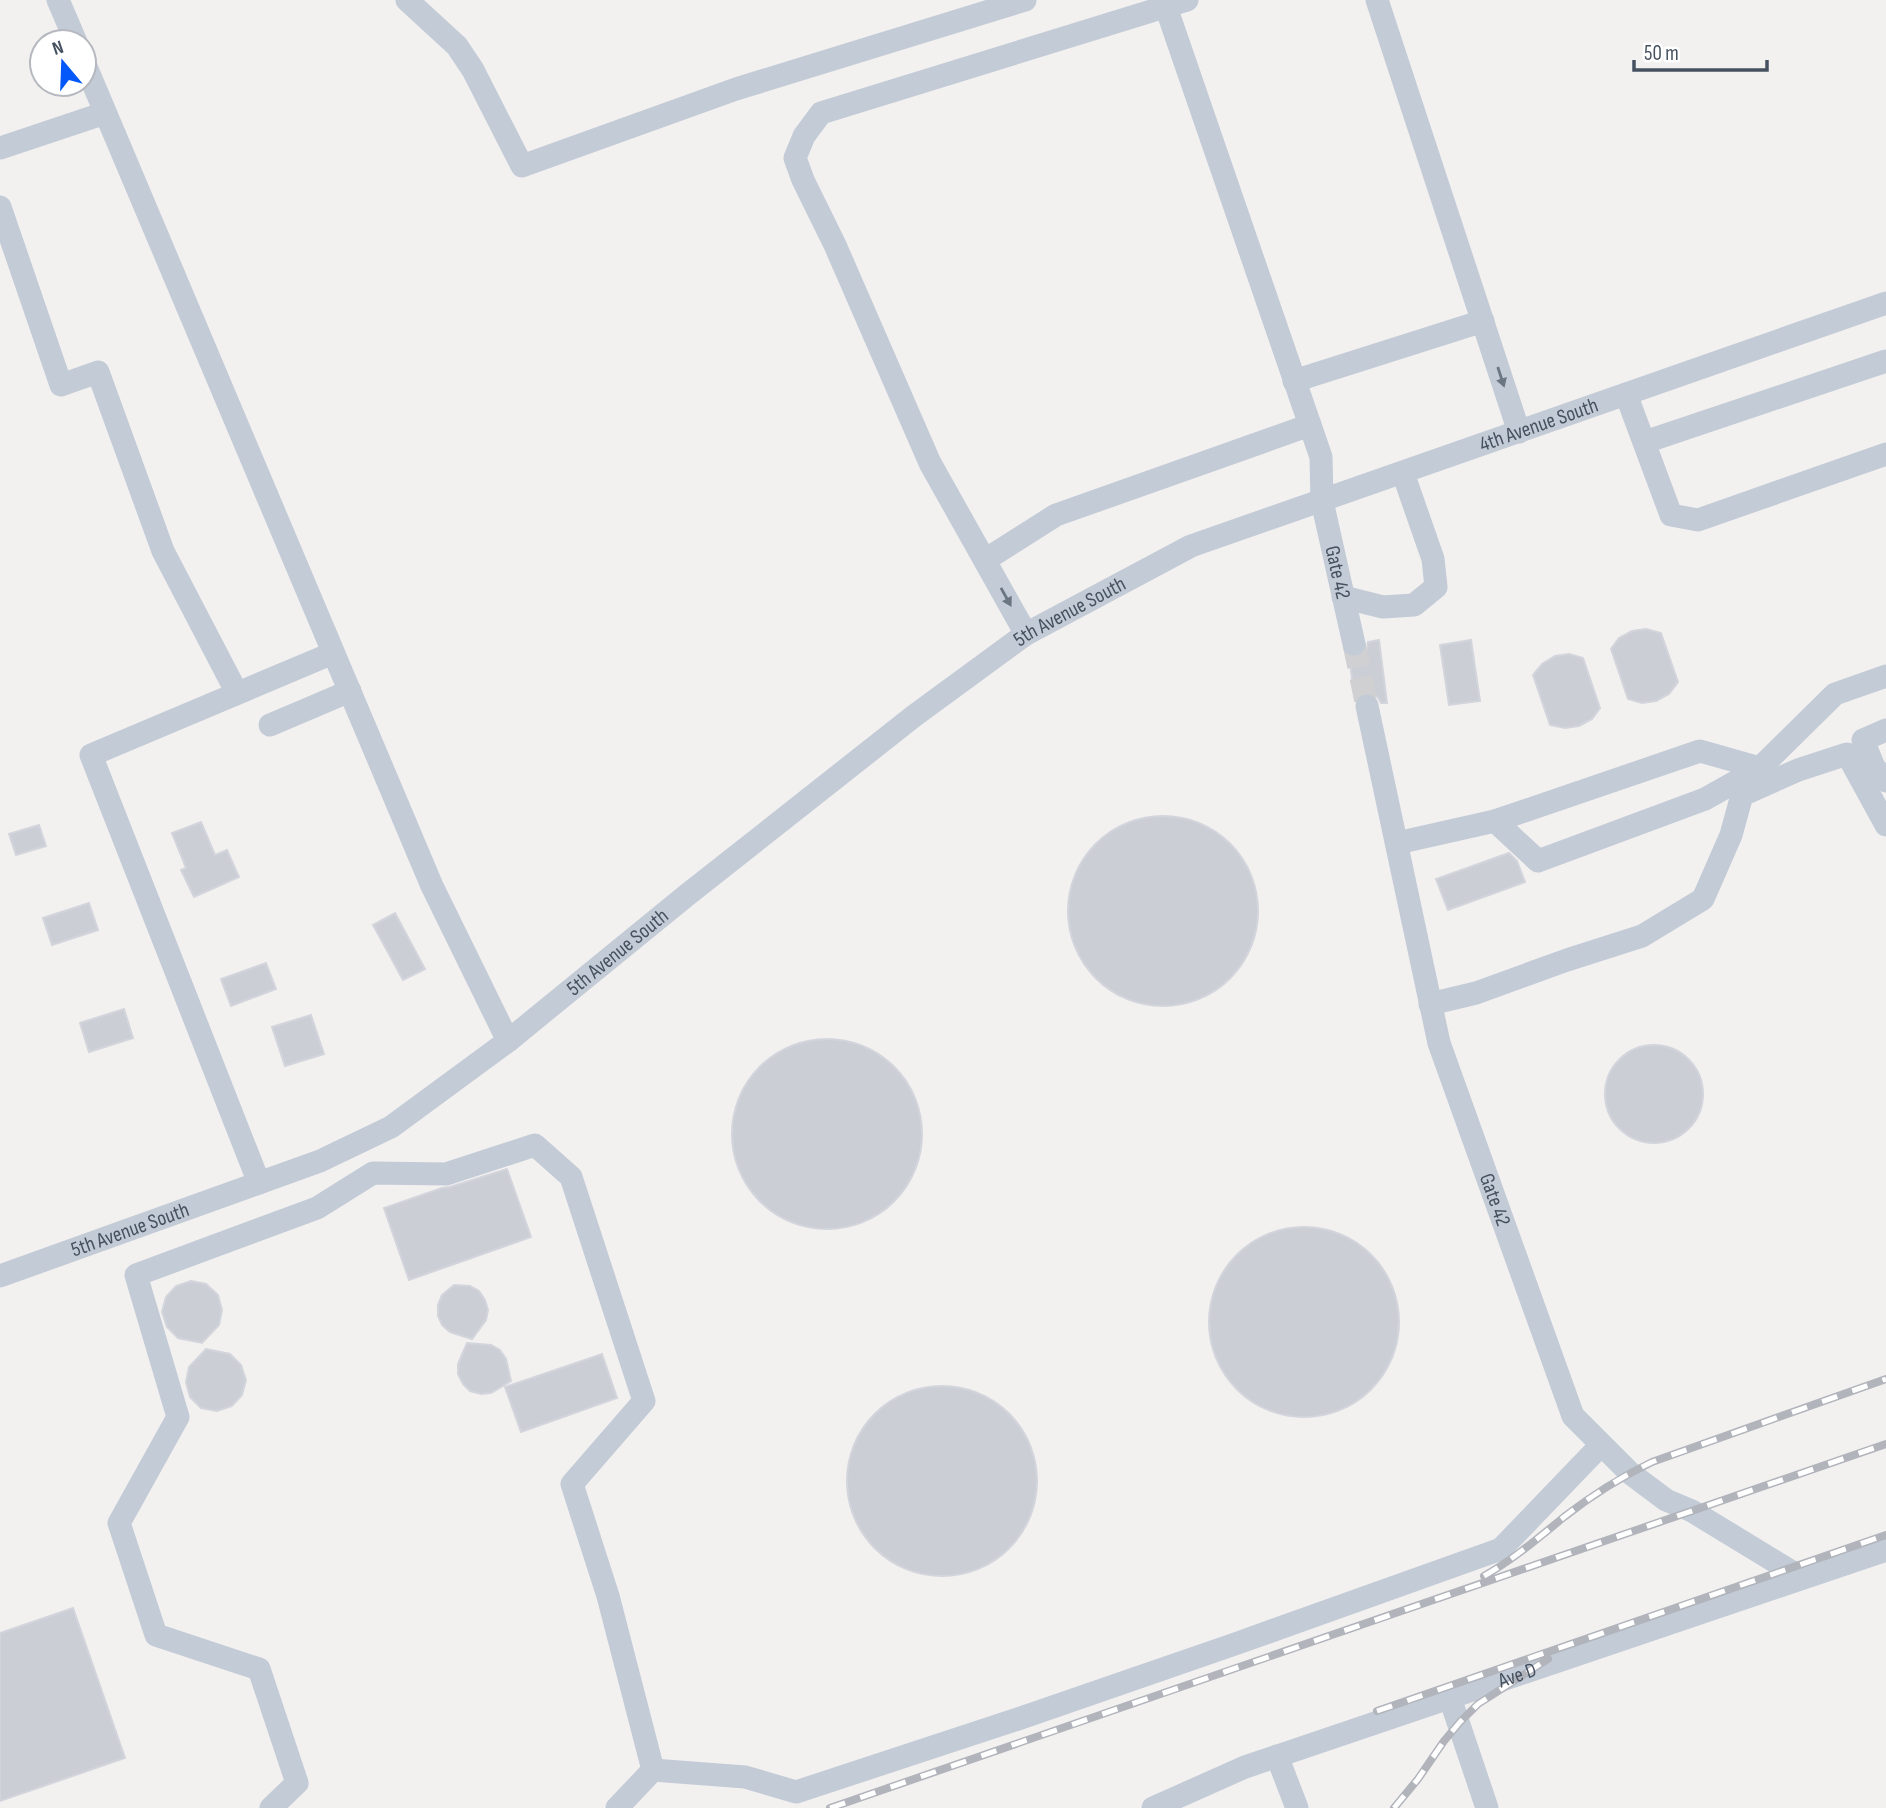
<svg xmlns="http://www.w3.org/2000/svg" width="1886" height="1808" viewBox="0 0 1886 1808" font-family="'Sofia Sans Condensed',sans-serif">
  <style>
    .building { fill: #ccced6; stroke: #d3d5dc; stroke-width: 2 }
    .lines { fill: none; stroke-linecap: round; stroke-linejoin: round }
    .minor-tunnel { stroke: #d0d0d3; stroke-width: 23; stroke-dasharray: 23 11; stroke-linecap: butt }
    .minor { stroke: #c2cbd6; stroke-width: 23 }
    .rail-casing { stroke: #b1b4bb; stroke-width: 8 }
    .rail { stroke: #fff; stroke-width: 5; stroke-dasharray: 16; stroke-linecap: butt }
    .oneway { fill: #6b7683 }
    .labels { text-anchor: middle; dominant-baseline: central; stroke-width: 6; stroke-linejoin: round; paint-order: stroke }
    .street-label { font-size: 21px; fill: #465160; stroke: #fff }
  </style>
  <rect width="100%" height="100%" fill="#f3f0f0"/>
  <path class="building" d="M 1646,629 L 1661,633 L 1678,682 L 1669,694 L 1656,701 L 1642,703 L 1628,699 L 1611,649 L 1619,638 L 1632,631 Z
    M 1379,640 L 1387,703 L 1381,703 L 1377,696 L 1371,693 L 1363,693 L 1355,700 L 1349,657 L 1356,658 L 1363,655 L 1367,649 L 1368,642 Z
    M 1471,640 L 1480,701 L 1449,705 L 1440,645 Z
    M 1569,654 L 1583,658 L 1600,708 L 1592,719 L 1579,726 L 1565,728 L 1550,725 L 1533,675 L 1542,664 L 1555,656 Z
    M1068 911a95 95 0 1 1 190 0a95 95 0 1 1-190 0Z
    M 201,822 L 215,855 L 227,850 L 239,877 L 194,897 L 181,870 L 186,868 L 172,833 Z
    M 39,825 L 46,846 L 16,855 L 9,834 Z
    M 1509,853 L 1517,861 L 1525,882 L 1448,910 L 1436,879 Z
    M 89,903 L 98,930 L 52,945 L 43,918 Z
    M 395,913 L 425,969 L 403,980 L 373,925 Z
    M 266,963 L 276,989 L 231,1006 L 221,979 Z
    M 124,1009 L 133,1038 L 89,1052 L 80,1023 Z
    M 311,1015 L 324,1054 L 285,1066 L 272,1027 Z
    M732 1134a95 95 0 1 1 190 0a95 95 0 1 1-190 0Z
    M1605 1094a49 49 0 1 1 98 0a49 49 0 1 1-98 0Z
    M 507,1169 L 531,1237 L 409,1280 L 384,1208 L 442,1188 L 450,1187 Z
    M1209 1322a95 95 0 1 1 190 0a95 95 0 1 1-190 0Z
    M 191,1281 L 206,1284 L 218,1295 L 222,1310 L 219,1325 L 202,1343 L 178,1338 L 167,1327 L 162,1312 L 166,1297 L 176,1286 Z
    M 454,1285 L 470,1286 L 479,1291 L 485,1300 L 488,1310 L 486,1320 L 472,1339 L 450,1332 L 442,1325 L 438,1316 L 438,1305 L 442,1295 Z
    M 467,1343 L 491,1345 L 500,1350 L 506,1359 L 511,1381 L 491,1393 L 481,1394 L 470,1391 L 463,1384 L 458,1374 L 458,1364 Z
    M 206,1349 L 230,1354 L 241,1365 L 246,1380 L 242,1395 L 232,1406 L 217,1411 L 201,1408 L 190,1397 L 186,1382 L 189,1367 Z
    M 602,1354 L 617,1398 L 521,1432 L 505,1387 Z
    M847 1481a95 95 0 1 1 190 0a95 95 0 1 1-190 0Z
    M 73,1608 L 125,1758 L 0,1801 L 0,1633 Z"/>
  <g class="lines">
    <path class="minor-tunnel" d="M 1354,644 L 1367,706"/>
    <g class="minor">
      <path d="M 58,0 L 76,42"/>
      <path d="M 407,0 L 457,46 L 473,70 L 522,166 L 736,89 L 1025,0"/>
      <path d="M 1377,0 L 1519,432"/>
      <path id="s1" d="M 1166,7 L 1321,457 L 1322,501 L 1354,644"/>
      <path d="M 84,62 L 432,886 L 508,1041"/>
      <path d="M 0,148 L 105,113"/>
      <path d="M 0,207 L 61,385 L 98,372 L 163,551 L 237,693"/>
      <path d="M 1294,381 L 1483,321"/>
      <path d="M 1626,394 L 1671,515 L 1698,520 L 1886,454"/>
      <path d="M 1645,442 L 1886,361"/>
      <path d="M 985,560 L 1056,515 L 1310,425"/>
      <path d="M 1343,597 L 1383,607 L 1414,605 L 1436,587 L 1433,559 L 1403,473"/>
      <path d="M 1026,634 L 930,463 L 835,245 L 803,180 L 795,158 L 804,136 L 821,113 L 1187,0"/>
      <path id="s2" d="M 1367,706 L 1439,1043 L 1573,1416 L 1630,1473 L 1666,1500 L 1692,1511 L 1802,1578"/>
      <path d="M 270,725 L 350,691"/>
      <path d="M 1886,730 L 1863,740 L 1874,767 L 1886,781"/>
      <path d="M 1495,821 L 1700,751 L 1760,768"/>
      <path d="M 1397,843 L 1495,821 L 1538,861 L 1705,799 L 1760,768 L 1835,694 L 1886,676"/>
      <path d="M 1430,1004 L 1476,993 L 1567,960 L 1642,936 L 1703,899 L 1731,835 L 1742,795 L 1798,770 L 1847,754 L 1886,825"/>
      <path d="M 259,1183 L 91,755 L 333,653"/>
      <path id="s3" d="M 0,1276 L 320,1161 L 391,1127 L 508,1041 L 687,895 L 914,716 L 1026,634 L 1191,546 L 1886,303"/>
      <path d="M 1450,1698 L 1487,1808"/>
      <path d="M 1277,1756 L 1297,1808"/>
      <path d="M 653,1770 L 745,1777 L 796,1792 L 1015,1720 L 1235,1644 L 1501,1549 L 1601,1445"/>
      <path d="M 271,1808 L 297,1783 L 259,1669 L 156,1635 L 119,1523 L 178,1417 L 136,1275 L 317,1208 L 373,1173 L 446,1174 L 535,1145 L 571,1177 L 644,1401 L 572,1484 L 608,1596 L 653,1770 L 617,1808"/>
      <path id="s4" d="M 1153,1808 L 1245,1767 L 1886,1550"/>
    </g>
    <defs>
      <path id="rail" d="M 1484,1576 C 1514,1559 1537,1539 1564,1517 C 1591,1496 1621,1477 1652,1462 L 1886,1379
        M 1377,1711 L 1886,1535
        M 830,1808 L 1886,1444
        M 1394,1808 L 1418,1779 L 1444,1741 L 1460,1722 L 1478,1704 L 1548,1659"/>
    </defs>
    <use href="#rail" class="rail-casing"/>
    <use href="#rail" class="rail"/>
  </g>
  <defs><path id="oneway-solid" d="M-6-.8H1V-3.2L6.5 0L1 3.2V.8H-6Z" transform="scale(1.75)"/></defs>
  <g class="oneway">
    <use href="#oneway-solid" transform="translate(1501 377) rotate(72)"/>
    <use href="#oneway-solid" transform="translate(1006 597) rotate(61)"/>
  </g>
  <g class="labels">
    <g class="street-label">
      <text stroke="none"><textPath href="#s3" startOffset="1778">4th Avenue South</textPath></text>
      <text stroke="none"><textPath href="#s1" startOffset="593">Gate 42</textPath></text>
      <text stroke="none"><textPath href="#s3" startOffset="1272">5th Avenue South</textPath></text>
      <text stroke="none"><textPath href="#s3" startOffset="705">5th Avenue South</textPath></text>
      <text stroke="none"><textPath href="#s2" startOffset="511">Gate 42</textPath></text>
      <text stroke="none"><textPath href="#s3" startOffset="138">5th Avenue South</textPath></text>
      <text stroke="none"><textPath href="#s4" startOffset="388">Ave D</textPath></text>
    </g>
  </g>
  <g transform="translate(63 63) rotate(341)"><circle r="33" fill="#ffffff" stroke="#b5b9bf" stroke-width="2"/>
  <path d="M0-5L12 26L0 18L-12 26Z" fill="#0458f9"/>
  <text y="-10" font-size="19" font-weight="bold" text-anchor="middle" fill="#465160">N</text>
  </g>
  <path d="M1634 60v10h133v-10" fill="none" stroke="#465160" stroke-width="3.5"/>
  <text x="1644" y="60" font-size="21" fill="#465160" stroke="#ffffff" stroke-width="5" paint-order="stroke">50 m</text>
</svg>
